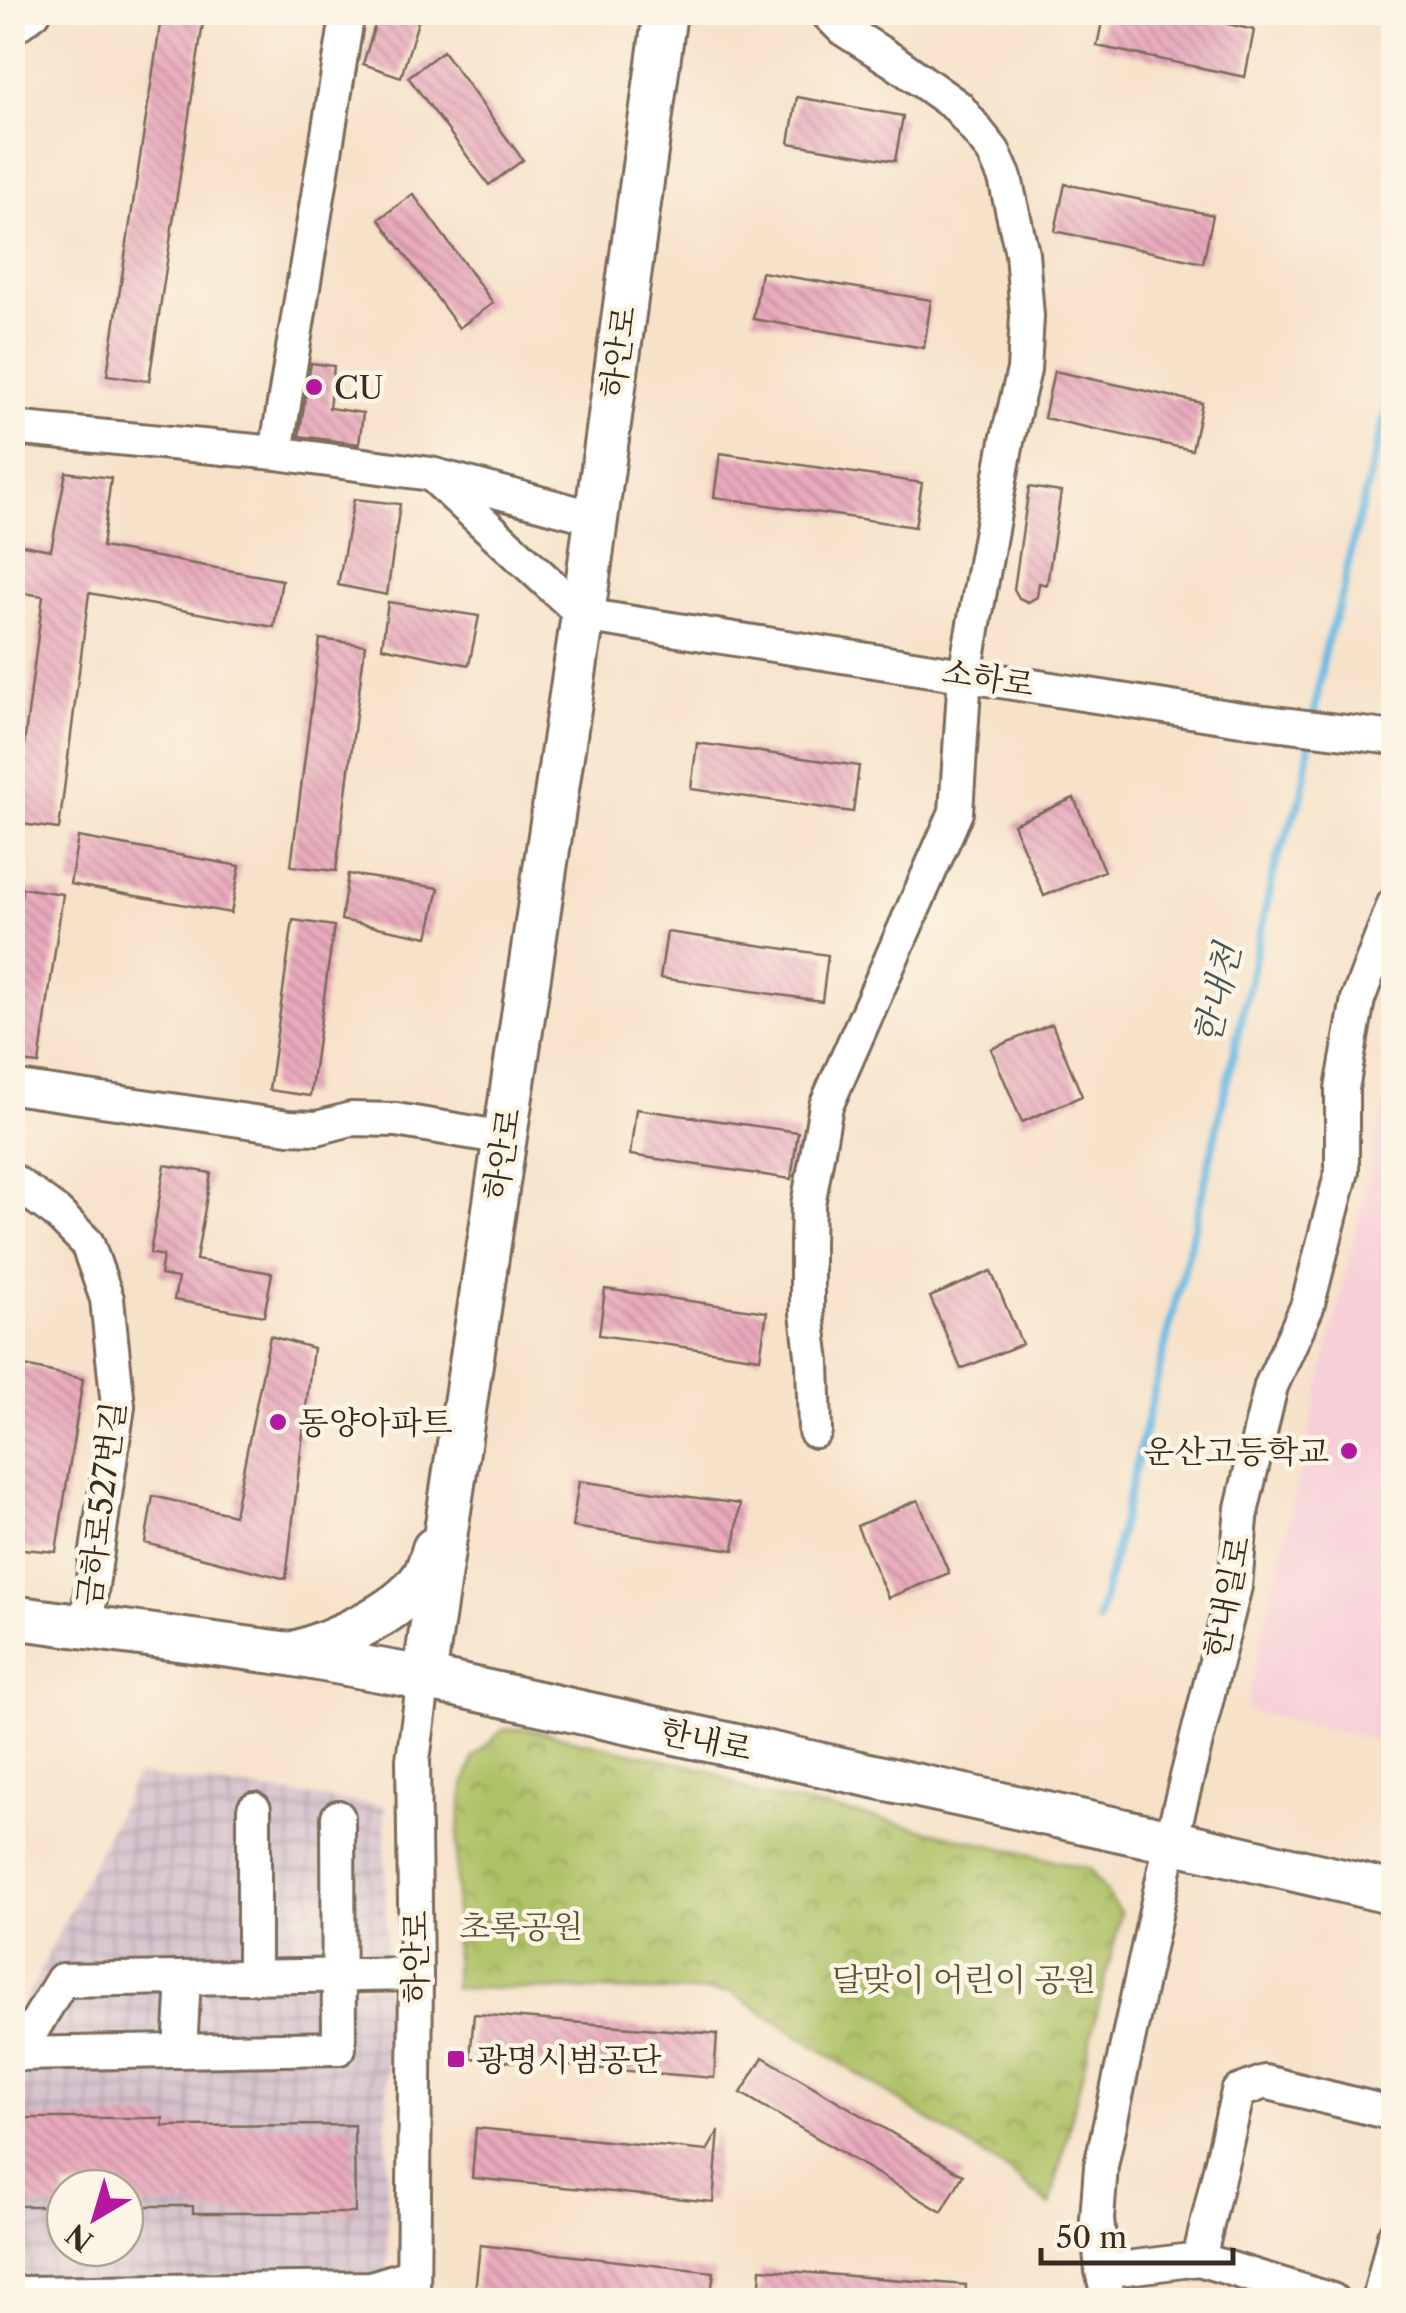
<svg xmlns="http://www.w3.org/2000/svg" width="1406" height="2313" viewBox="0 0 1406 2313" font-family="'Libre Caslon Text','Noto Serif KR',serif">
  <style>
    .built { fill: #f6cfd9 }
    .industrial { fill: url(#industrial-grid); fill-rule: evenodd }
    .park { fill: url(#park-crowns); stroke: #747642; stroke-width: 2.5 }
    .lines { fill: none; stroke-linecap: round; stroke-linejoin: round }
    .stream { stroke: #68b9e3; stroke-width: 8 }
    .building { fill: url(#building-back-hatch) }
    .minor-casing { stroke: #7c6a5a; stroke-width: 38 }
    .major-casing { stroke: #7c6a5a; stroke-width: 48 }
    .minor { stroke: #fff; stroke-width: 32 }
    .major { stroke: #fff; stroke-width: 42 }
    .poi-dot { fill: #b5179e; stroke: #fcf5e5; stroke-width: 4 }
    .labels { text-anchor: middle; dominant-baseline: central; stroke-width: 9; stroke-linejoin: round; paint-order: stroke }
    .street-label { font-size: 32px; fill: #3b2a1e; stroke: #fcf5e5 }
    .poi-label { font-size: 32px; fill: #3b2a1e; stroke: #fcf5e5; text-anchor: start }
    .park-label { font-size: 32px; fill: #5e5733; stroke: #fcf5e5 }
    .water-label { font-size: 35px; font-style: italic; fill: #485559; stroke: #fcf5e5 }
  </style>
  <defs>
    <pattern id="industrial-grid" width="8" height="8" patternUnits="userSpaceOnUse" patternTransform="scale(2.5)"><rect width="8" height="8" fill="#d1bdcb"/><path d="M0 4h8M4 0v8" fill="none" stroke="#ab9aa4"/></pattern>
    <pattern id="park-crowns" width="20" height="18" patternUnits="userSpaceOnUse" patternTransform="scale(2.5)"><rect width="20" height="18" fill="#aec165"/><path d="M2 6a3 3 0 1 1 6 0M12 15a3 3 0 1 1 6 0" fill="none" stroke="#8f9d53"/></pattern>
    <pattern id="building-back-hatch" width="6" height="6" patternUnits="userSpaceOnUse" patternTransform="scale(2.5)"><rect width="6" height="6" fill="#e9aabd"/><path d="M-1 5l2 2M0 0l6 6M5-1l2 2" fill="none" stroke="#be8b99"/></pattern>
  </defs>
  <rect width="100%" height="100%" fill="#fcf5e5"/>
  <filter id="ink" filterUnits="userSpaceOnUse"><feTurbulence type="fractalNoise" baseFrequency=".01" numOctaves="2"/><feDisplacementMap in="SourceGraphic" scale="20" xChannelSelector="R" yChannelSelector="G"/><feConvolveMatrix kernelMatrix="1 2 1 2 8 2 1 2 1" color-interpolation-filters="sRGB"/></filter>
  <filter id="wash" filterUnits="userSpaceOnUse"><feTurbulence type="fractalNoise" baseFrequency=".0048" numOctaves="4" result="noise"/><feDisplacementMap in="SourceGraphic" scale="40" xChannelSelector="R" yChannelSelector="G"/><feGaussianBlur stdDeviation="2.25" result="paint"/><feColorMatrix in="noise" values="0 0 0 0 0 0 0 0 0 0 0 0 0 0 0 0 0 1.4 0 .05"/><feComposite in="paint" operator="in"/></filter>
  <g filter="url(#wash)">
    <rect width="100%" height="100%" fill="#f6e2c9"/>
    <path class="built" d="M 1393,1070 L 1393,1744 L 1245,1710 Z"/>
    <path class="industrial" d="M 136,1775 L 385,1806 L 388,2300 L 13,2300 L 12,2028 ZM 65,2188 L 125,2188 L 125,2248 L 65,2248 Z"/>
    <path class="park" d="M 524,1728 L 709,1770 L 756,1794 L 876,1818 L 1090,1869 L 1121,1914 L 1050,2206 L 1011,2173 L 731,1992 L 454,1988 L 457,1841 L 464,1786 L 473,1758 L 503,1730 Z"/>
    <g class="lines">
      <path class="stream" d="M 1313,722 L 1325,647 L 1343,593 L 1350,553 L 1394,381
        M 1098,1621 L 1204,1186 L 1276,862 L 1302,795 L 1311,736"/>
    </g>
    <g id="blocks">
      <path class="building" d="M 162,12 L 204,16 L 149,381 L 107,375 Z
        M 379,12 L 421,12 L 401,77 L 363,64 Z
        M 1104,12 L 1174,12 L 1254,30 L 1245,77 L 1097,46 Z
        M 443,51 L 523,160 L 489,185 L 408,77 Z
        M 797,97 L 903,116 L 895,161 L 789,143 Z
        M 1065,184 L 1213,215 L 1203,263 L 1055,231 Z
        M 413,194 L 493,303 L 459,328 L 379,219 Z
        M 761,272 L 931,300 L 924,348 L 753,319 Z
        M 311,363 L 334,366 L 329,408 L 363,413 L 359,444 L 299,436 Z
        M 1054,371 L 1202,403 L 1192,450 L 1044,418 Z
        M 720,453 L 922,483 L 915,527 L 714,497 Z
        M 66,472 L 111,478 L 102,547 L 282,580 L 274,627 L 89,593 L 59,829 L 14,823 L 43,596 L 12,591 L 12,543 L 51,550 Z
        M 1029,487 L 1061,492 L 1047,585 L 1039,583 L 1037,597 L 1028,602 L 1019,598 L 1014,589 Z
        M 354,499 L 400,504 L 387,595 L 338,585 Z
        M 388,602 L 479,616 L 469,665 L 382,647 Z
        M 320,639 L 365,645 L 336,871 L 291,866 Z
        M 697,743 L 859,766 L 853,812 L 691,789 Z
        M 1074,798 L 1104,871 L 1044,896 L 1013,824 Z
        M 78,837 L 240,866 L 231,913 L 70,884 Z
        M 348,874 L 439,888 L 428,937 L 341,920 Z
        M 22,888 L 63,894 L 39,1064 L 12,1061 L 12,956 Z
        M 293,920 L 334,926 L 310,1096 L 269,1090 Z
        M 667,932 L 828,955 L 822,1001 L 660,978 Z
        M 1052,1024 L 1082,1096 L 1022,1122 L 991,1049 Z
        M 636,1109 L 798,1132 L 791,1179 L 630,1155 Z
        M 165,1165 L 211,1173 L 196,1260 L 272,1273 L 264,1316 L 174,1300 L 178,1278 L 160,1275 L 163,1256 L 150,1253 Z
        M 991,1271 L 1022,1344 L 961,1369 L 930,1297 Z
        M 605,1289 L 767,1312 L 760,1358 L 599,1335 Z
        M 270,1336 L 313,1348 L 286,1579 L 145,1543 L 153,1496 L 234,1515 Z
        M 12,1363 L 83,1379 L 56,1552 L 12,1548 Z
        M 579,1481 L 740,1504 L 734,1550 L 572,1527 Z
        M 918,1500 L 949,1573 L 888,1598 L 857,1526 Z
        M 474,2014 L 717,2034 L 714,2078 L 470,2058 Z
        M 763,2057 L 963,2175 L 942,2212 L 741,2093 Z
        M 12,2118 L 163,2118 L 163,2126 L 354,2125 L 355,2213 L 193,2213 L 193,2206 L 125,2206 L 125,2188 L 65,2188 L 65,2206 L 12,2206 Z
        M 476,2128 L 707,2151 L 719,2130 L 713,2202 L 472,2178 Z
        M 480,2245 L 714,2272 L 710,2300 L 548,2300 L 475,2292 Z
        M 761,2269 L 966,2285 L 965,2300 L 759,2300 Z"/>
    </g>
  </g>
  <g filter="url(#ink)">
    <use href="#blocks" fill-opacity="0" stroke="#7c6a5a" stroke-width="2.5"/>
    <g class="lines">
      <defs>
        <path id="minor" d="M 12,28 L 34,12
          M 12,428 L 276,453 L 431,474 L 596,518
          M 276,453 L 348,12
          M 431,474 L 583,615 L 1241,719 L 1394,738
          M 12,1087 L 289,1127 L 317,1128 L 351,1119 L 396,1120 L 505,1138
          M 12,1180 L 56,1212 L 87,1243 L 107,1299 L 118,1406 L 86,1627
          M 815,1431 L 813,1363 L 807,1313 L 807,1243 L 808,1205 L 826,1106 L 956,812 L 965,674 L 1007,441 L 1024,370 L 1027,316 L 1022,253 L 1005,178 L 993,151 L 958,107 L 895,62 L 843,29 L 826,12
          M 338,1817 L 339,2048 L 18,2054 L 62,1980 L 416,1974
          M 254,1977 L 254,1809
          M 180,2051 L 184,1978
          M 1199,2259 L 1332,2300
          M 1102,2271 L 1199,2259 L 1238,2092 L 1265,2082 L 1394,2114
          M 12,2298 L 25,2293 L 371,2288 L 413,2275
          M 413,2300 L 416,1974 L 413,1760 L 424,1678
          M 1109,2300 L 1102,2271 L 1097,2219 L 1101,2166 L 1171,1841 L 1235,1586 L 1242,1508 L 1271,1386 L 1307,1307 L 1342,1171 L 1342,1089 L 1358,999 L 1394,904
          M 1379,2300 L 1394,2236"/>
        <path id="major" d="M 12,1617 L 290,1654 L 424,1678 L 1171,1841 L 1394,1893
          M 292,1654 C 333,1641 397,1615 422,1579 C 428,1571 431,1558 434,1549
          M 424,1678 L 583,615 L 665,12"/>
      </defs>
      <use href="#minor" class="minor-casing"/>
      <use href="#major" class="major-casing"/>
      <use href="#minor" class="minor"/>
      <use href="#major" class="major"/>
    </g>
  </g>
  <g class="poi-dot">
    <circle cx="314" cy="387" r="10"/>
    <circle cx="278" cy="1422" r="10"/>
    <circle cx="1349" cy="1451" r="10"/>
    <rect x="446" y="2049" width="20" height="20" rx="5"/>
  </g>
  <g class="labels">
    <g class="street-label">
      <text transform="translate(618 352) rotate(-82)">하안로</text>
      <text transform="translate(988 678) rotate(9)">소하로</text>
      <text transform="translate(502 1154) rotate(-81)">하안로</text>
      <text transform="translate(101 1504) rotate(-83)">금하로527번길</text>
      <text transform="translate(1227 1597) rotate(-79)">한내일로</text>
      <text transform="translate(706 1740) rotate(12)">한내로</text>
      <text transform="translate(415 1957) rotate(-90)">하안로</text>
    </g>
    <g class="poi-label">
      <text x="334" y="387">CU</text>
      <text x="298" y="1422">동양아파트</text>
      <text x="1329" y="1451" text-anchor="end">운산고등학교</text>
      <text x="476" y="2059">광명시범공단</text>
    </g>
    <g class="park-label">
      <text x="521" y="1926">초록공원</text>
      <text x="964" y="1979">달맞이 어린이 공원</text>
    </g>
    <g class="water-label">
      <text transform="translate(1217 994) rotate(-77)">한내천</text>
    </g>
  </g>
  <rect width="1406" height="2313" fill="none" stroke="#fcf5e5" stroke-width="50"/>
  <g transform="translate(95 2218) rotate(218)"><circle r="48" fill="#fcf5e5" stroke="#afa495" stroke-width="2.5"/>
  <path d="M0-8L18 38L0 25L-18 38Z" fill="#b5179e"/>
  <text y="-15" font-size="28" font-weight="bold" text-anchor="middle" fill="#3b2a1e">N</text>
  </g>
  <path d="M1041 2248v15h192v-15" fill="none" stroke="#3b2a1e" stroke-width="5"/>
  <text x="1056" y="2248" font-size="30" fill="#3b2a1e" stroke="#fcf5e5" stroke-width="8" paint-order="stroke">50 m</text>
</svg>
